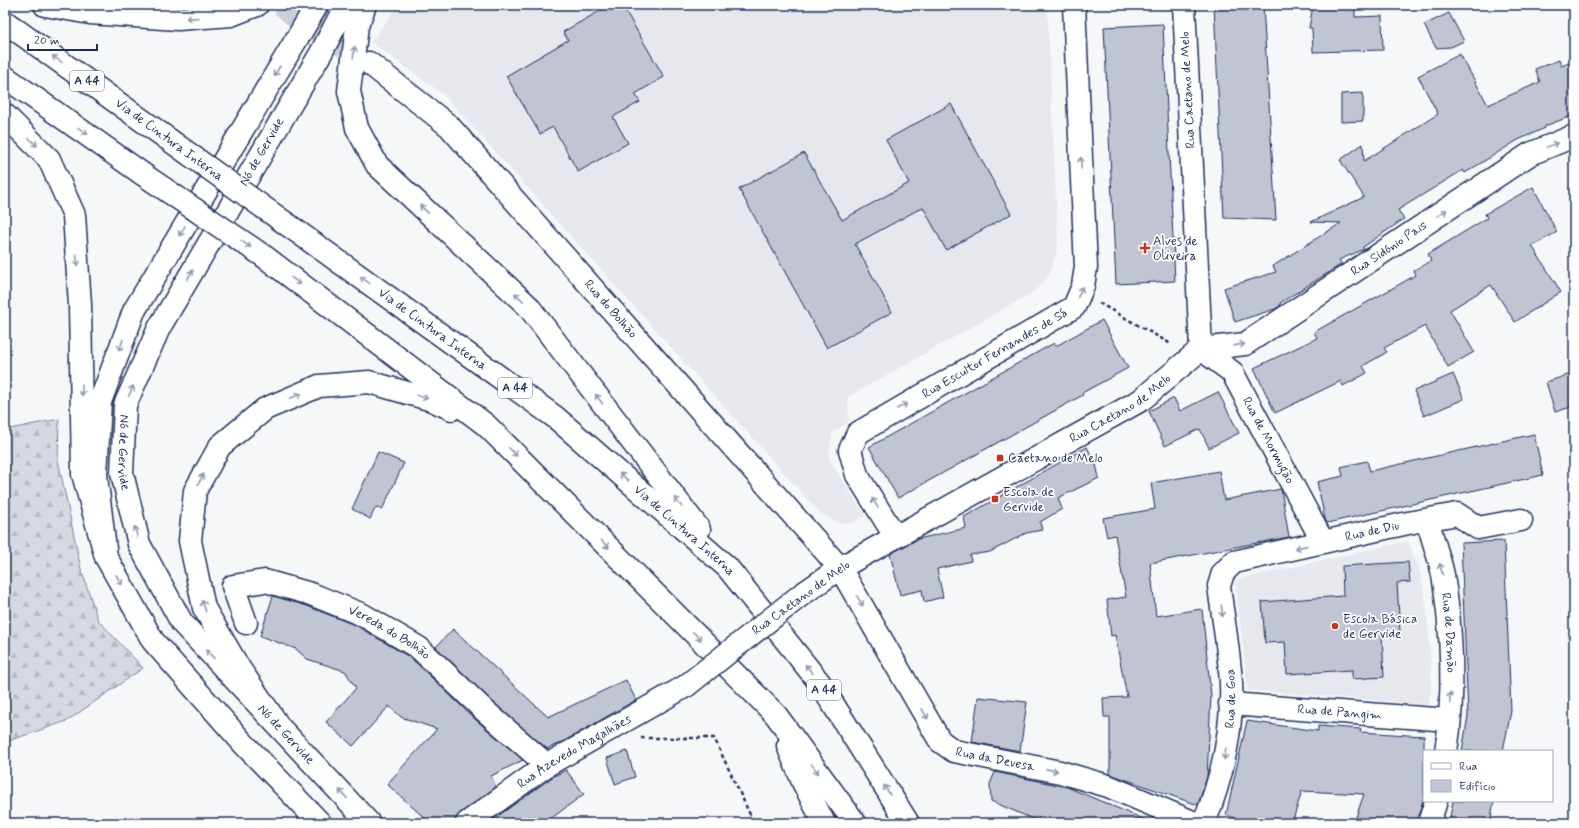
<svg xmlns="http://www.w3.org/2000/svg" width="1579" height="828" viewBox="0 0 1579 828" font-family="Mynerve,sans-serif">
  <style>
    .built { fill: #e6e8ee }
    .forest { fill: url(#forest-firs); stroke: #7884a0 }
    .building { fill: #c0c4d3; stroke: #1b2f5e }
    .lines { fill: none; stroke-linecap: round; stroke-linejoin: round }
    .minor-tunnel { stroke: #cacfda; stroke-width: 22; stroke-dasharray: 22 11; stroke-linecap: butt }
    .minor-casing { stroke: #1b2f5e; stroke-width: 25 }
    .tertiary-casing { stroke: #1b2f5e; stroke-width: 25 }
    .secondary-casing { stroke: #1b2f5e; stroke-width: 25 }
    .motorway-casing { stroke: #1b2f5e; stroke-width: 25 }
    .path { stroke: #1b2f5e; stroke-width: 2.5; stroke-dasharray: 4 3; stroke-linecap: butt }
    .minor { stroke: #fff; stroke-width: 22 }
    .tertiary { stroke: #fff; stroke-width: 22 }
    .secondary { stroke: #fff; stroke-width: 22 }
    .motorway { stroke: #fff; stroke-width: 22 }
    .tertiary-bridge-casing { stroke: #1b2f5e; stroke-width: 25; stroke-linecap: butt }
    .motorway-bridge-casing { stroke: #1b2f5e; stroke-width: 25; stroke-linecap: butt }
    .tertiary-bridge { stroke: #fff; stroke-width: 22 }
    .motorway-bridge { stroke: #fff; stroke-width: 22 }
    .oneway { stroke: #8d97ae }
    .poi-dot { fill: #c8321e; stroke: #fff; stroke-width: 1.5 }
    .labels { text-anchor: middle; dominant-baseline: central; stroke-width: 3.5; stroke-linejoin: round; paint-order: stroke }
    .shield { fill: #fff; stroke: #5f6d8e; stroke-width: 1 }
    .shield-label { font-size: 12px; font-weight: bold; fill: #1b2f5e }
    .street-label { font-size: 13px; fill: #1b2f5e; stroke: #fff }
    .poi-label { font-size: 13px; fill: #1b2f5e; stroke: #fff; text-anchor: start }
  </style>
  <defs>
    <pattern id="forest-firs" width="22" height="20" patternUnits="userSpaceOnUse"><rect width="22" height="20" fill="#d6d9e2"/><path d="M5 1l3.5 6h-7zM16 11l3.5 6h-7z" fill="#b7bbc4"/></pattern>
  </defs>
  <rect width="100%" height="100%" fill="#f6f7f9"/>
  <filter id="ink" filterUnits="userSpaceOnUse"><feTurbulence type="fractalNoise" baseFrequency=".025" numOctaves="2"/><feDisplacementMap in="SourceGraphic" scale="8" xChannelSelector="R" yChannelSelector="G"/><feConvolveMatrix kernelMatrix="1 2 1 2 8 2 1 2 1" color-interpolation-filters="sRGB"/></filter>
  <g filter="url(#ink)">
    <path class="built" d="M 398,5 L 1047,5 L 1058,244 L 1055,258 L 1047,279 L 1032,293 L 848,397 L 849,422 L 832,433 L 829,459 L 865,516 L 851,523 L 838,523 L 820,513 L 444,95 L 371,42 Z
      M 1408,541 L 1419,568 L 1424,590 L 1427,613 L 1431,666 L 1431,690 L 1428,705 L 1248,690 L 1235,580 Z"/>
    <path class="forest" d="M 59,419 L 58,460 L 81,569 L 98,620 L 143,668 L 67,721 L 5,742 L 5,430 Z"/>
    <path class="building" d="M 610,5 L 622,5 L 664,77 L 635,94 L 640,102 L 613,117 L 628,143 L 578,172 L 553,127 L 540,134 L 506,76 L 568,40 L 563,32 Z
      M 1214,5 L 1263,5 L 1276,220 L 1224,218 Z
      M 1313,5 L 1355,5 L 1355,17 L 1382,16 L 1383,50 L 1313,52 L 1312,28 L 1309,28 Z
      M 1449,13 L 1464,41 L 1451,47 L 1436,48 L 1424,25 Z
      M 1163,24 L 1175,281 L 1116,284 L 1104,27 Z
      M 1460,54 L 1488,105 L 1540,82 L 1535,69 L 1559,60 L 1561,66 L 1574,61 L 1574,115 L 1545,126 L 1545,128 L 1518,140 L 1465,173 L 1463,170 L 1398,210 L 1404,219 L 1363,247 L 1364,249 L 1339,260 L 1342,264 L 1280,303 L 1281,305 L 1275,309 L 1235,322 L 1224,288 L 1276,272 L 1273,266 L 1341,223 L 1311,222 L 1364,197 L 1340,160 L 1363,144 L 1364,161 L 1438,114 L 1418,76 Z
      M 1363,93 L 1363,121 L 1341,122 L 1341,94 Z
      M 951,104 L 1011,214 L 946,250 L 923,207 L 855,244 L 892,312 L 827,348 L 739,189 L 804,153 L 842,220 L 909,183 L 886,140 Z
      M 1533,187 L 1557,232 L 1532,246 L 1561,292 L 1515,322 L 1491,285 L 1450,310 L 1474,352 L 1448,367 L 1425,326 L 1384,348 L 1387,352 L 1363,366 L 1367,373 L 1343,386 L 1341,381 L 1275,413 L 1254,368 L 1317,338 L 1314,332 L 1416,275 L 1414,270 L 1431,261 L 1428,254 L 1487,218 L 1485,214 Z
      M 1102,320 L 1128,368 L 1082,393 L 1083,395 L 898,498 L 869,447 L 1054,343 L 1056,346 Z
      M 1574,373 L 1574,406 L 1555,412 L 1546,382 Z
      M 1453,374 L 1464,399 L 1424,416 L 1414,391 Z
      M 1218,392 L 1239,433 L 1209,448 L 1200,429 L 1165,446 L 1149,411 L 1174,398 L 1180,411 Z
      M 1534,434 L 1543,475 L 1327,523 L 1325,519 L 1317,482 L 1343,476 L 1341,467 L 1367,461 L 1370,471 Z
      M 1087,447 L 1096,464 L 1099,478 L 1058,498 L 1062,509 L 1040,522 L 1042,530 L 1026,533 L 990,552 L 970,555 L 971,561 L 937,569 L 943,597 L 924,602 L 922,590 L 900,595 L 890,554 L 918,539 L 966,528 L 964,517 Z
      M 378,452 L 404,463 L 382,510 L 376,507 L 370,519 L 352,509 Z
      M 1219,471 L 1224,500 L 1281,489 L 1289,537 L 1150,563 L 1156,616 L 1202,609 L 1211,696 L 1207,777 L 1198,805 L 1110,774 L 1110,717 L 1104,717 L 1103,698 L 1127,697 L 1115,635 L 1111,636 L 1107,600 L 1126,597 L 1115,535 L 1107,537 L 1103,518 L 1155,509 L 1151,483 Z
      M 1504,541 L 1511,711 L 1503,751 L 1462,751 L 1468,716 L 1461,543 Z
      M 1408,562 L 1410,582 L 1397,583 L 1400,633 L 1382,635 L 1384,677 L 1352,679 L 1352,670 L 1287,674 L 1285,642 L 1265,643 L 1262,602 L 1343,596 L 1342,566 Z
      M 273,596 L 307,606 L 357,626 L 411,658 L 476,720 L 523,760 L 491,776 L 496,787 L 460,813 L 456,818 L 455,823 L 430,823 L 387,784 L 437,729 L 401,717 L 389,706 L 353,746 L 326,722 L 356,688 L 345,671 L 307,659 L 296,649 L 260,636 Z
      M 453,629 L 548,717 L 626,680 L 636,700 L 566,740 L 547,749 L 493,702 L 436,647 Z
      M 978,697 L 1027,702 L 1020,751 L 972,742 Z
      M 1247,721 L 1318,731 L 1318,726 L 1361,729 L 1360,732 L 1424,736 L 1424,797 L 1416,823 L 1354,823 L 1364,794 L 1302,791 L 1292,823 L 1250,823 L 1226,815 Z
      M 627,751 L 635,777 L 615,784 L 607,758 Z
      M 566,770 L 584,794 L 545,823 L 488,823 L 554,776 Z
      M 995,772 L 1067,787 L 1153,823 L 1042,823 L 991,801 L 990,784 Z
      M 1453,801 L 1494,801 L 1490,823 L 1449,823 Z"/>
    <g class="lines">
      <path class="minor-tunnel" d="M 282,5 L 294,16 L 369,62"/>
      <defs>
        <g id="minor">
          <path id="s1" d="M 369,63 L 449,126 L 840,568 L 940,741 L 954,751 L 1060,772 L 1108,786 L 1195,823"/>
          <path id="s2" d="M 1201,349 L 1245,344 L 1530,154 L 1574,136"/>
          <path id="s3" d="M 1201,349 L 1232,372 L 1323,542"/>
          <path id="s4" d="M 1421,521 L 1429,525 C 1433,542 1440,559 1443,575 C 1452,629 1455,697 1446,751"/>
          <path id="s5" d="M 895,536 L 857,475 L 850,450 L 858,433 L 1074,307 L 1083,286 L 1086,267 L 1074,5"/>
          <path id="s6" d="M 246,623 L 233,586 L 265,581 L 311,594 L 363,615 L 419,648 L 485,711 L 547,765"/>
          <path id="s7" d="M 1230,704 L 1449,720"/>
          <path id="s8" d="M 1204,823 C 1222,778 1233,732 1231,683 C 1229,651 1223,618 1219,586 L 1223,573 L 1234,562 L 1408,523 L 1457,514 L 1478,528 L 1521,520"/>
          <path d="M 1429,823 L 1436,801"/>
        </g>
        <g id="tertiary">
          <path id="s9" d="M 801,595 L 840,568 L 1141,400 L 1201,349 L 1184,5"/>
          <path id="s10" d="M 467,823 L 547,765 L 686,686"/>
        </g>
        <g id="secondary">
          <path d="M 317,5 L 134,311 L 100,402 L 96,475 L 106,557 L 153,641 L 243,743 L 320,823"/>
          <path id="s11" d="M 346,5 L 321,53 L 159,328 L 125,405 L 122,473 L 139,544 L 182,623 L 369,823"/>
        </g>
        <g id="motorway">
          <path d="M 45,5 L 90,13 L 178,19 L 231,15 L 257,5"/>
          <path d="M 365,5 L 357,26 L 349,91 L 357,128 L 377,165 L 528,306 L 699,529"/>
          <path d="M 5,22 L 168,139"/>
          <path d="M 5,77 L 144,175"/>
          <path d="M 5,115 L 49,159 L 74,215 L 80,305 L 83,474 L 106,557"/>
          <path id="s12" d="M 288,225 L 555,417 L 727,567 L 819,682 L 908,823"/>
          <path d="M 265,257 L 486,425 L 776,715 L 855,823"/>
          <path d="M 276,722 L 239,668 L 204,608 L 190,541 L 195,491 L 220,446 L 265,409 L 319,386 L 369,382 L 432,400 L 452,409"/>
          <path d="M 788,746 L 803,782 L 824,823"/>
        </g>
      </defs>
      <use href="#minor" class="minor-casing"/>
      <use href="#tertiary" class="tertiary-casing"/>
      <use href="#secondary" class="secondary-casing"/>
      <use href="#motorway" class="motorway-casing"/>
      <path class="path" d="M 1099,303 L 1171,344
        M 641,738 L 714,738 L 754,823"/>
      <use href="#minor" class="minor"/>
      <use href="#tertiary" class="tertiary"/>
      <use href="#secondary" class="secondary"/>
      <use href="#motorway" class="motorway"/>
      <defs>
        <path id="tertiary-bridge" d="M 686,686 L 801,595"/>
        <path id="motorway-bridge" d="M 168,139 L 288,225
          M 144,175 L 265,257"/>
      </defs>
      <use href="#tertiary-bridge" class="tertiary-bridge-casing"/>
      <use href="#motorway-bridge" class="motorway-bridge-casing"/>
      <use href="#tertiary-bridge" class="tertiary-bridge"/>
      <use href="#motorway-bridge" class="motorway-bridge"/>
    </g>
    <defs><path id="oneway-shaft" d="M-6 0H5M1.5-3L5.5 0L1.5 3" fill="none" stroke-width="1.6" stroke-linecap="round" stroke-linejoin="round"/></defs>
    <g class="oneway">
      <use href="#oneway-shaft" transform="translate(192 18) rotate(176)"/>
      <use href="#oneway-shaft" transform="translate(354 52) rotate(-82)"/>
      <use href="#oneway-shaft" transform="translate(57 59) rotate(-145)"/>
      <use href="#oneway-shaft" transform="translate(277 71) rotate(121)"/>
      <use href="#oneway-shaft" transform="translate(83 131) rotate(35)"/>
      <use href="#oneway-shaft" transform="translate(33 142) rotate(45)"/>
      <use href="#oneway-shaft" transform="translate(1552 145) rotate(-22)"/>
      <use href="#oneway-shaft" transform="translate(1081 163) rotate(-93)"/>
      <use href="#oneway-shaft" transform="translate(424 209) rotate(-137)"/>
      <use href="#oneway-shaft" transform="translate(1442 213) rotate(-34)"/>
      <use href="#oneway-shaft" transform="translate(182 231) rotate(121)"/>
      <use href="#oneway-shaft" transform="translate(246 244) rotate(34)"/>
      <use href="#oneway-shaft" transform="translate(77 260) rotate(86)"/>
      <use href="#oneway-shaft" transform="translate(190 275) rotate(-60)"/>
      <use href="#oneway-shaft" transform="translate(365 280) rotate(-144)"/>
      <use href="#oneway-shaft" transform="translate(296 281) rotate(37)"/>
      <use href="#oneway-shaft" transform="translate(1080 292) rotate(-67)"/>
      <use href="#oneway-shaft" transform="translate(519 297) rotate(-137)"/>
      <use href="#oneway-shaft" transform="translate(121 345) rotate(110)"/>
      <use href="#oneway-shaft" transform="translate(1239 345) rotate(-8)"/>
      <use href="#oneway-shaft" transform="translate(82 390) rotate(89)"/>
      <use href="#oneway-shaft" transform="translate(131 391) rotate(-66)"/>
      <use href="#oneway-shaft" transform="translate(296 396) rotate(-23)"/>
      <use href="#oneway-shaft" transform="translate(422 397) rotate(16)"/>
      <use href="#oneway-shaft" transform="translate(599 399) rotate(-127)"/>
      <use href="#oneway-shaft" transform="translate(902 406) rotate(-30)"/>
      <use href="#oneway-shaft" transform="translate(513 452) rotate(45)"/>
      <use href="#oneway-shaft" transform="translate(624 477) rotate(-139)"/>
      <use href="#oneway-shaft" transform="translate(201 479) rotate(-61)"/>
      <use href="#oneway-shaft" transform="translate(678 502) rotate(-127)"/>
      <use href="#oneway-shaft" transform="translate(875 503) rotate(-122)"/>
      <use href="#oneway-shaft" transform="translate(136 532) rotate(-103)"/>
      <use href="#oneway-shaft" transform="translate(605 544) rotate(45)"/>
      <use href="#oneway-shaft" transform="translate(1301 547) rotate(167)"/>
      <use href="#oneway-shaft" transform="translate(1441 569) rotate(-105)"/>
      <use href="#oneway-shaft" transform="translate(119 580) rotate(61)"/>
      <use href="#oneway-shaft" transform="translate(860 601) rotate(60)"/>
      <use href="#oneway-shaft" transform="translate(204 606) rotate(-108)"/>
      <use href="#oneway-shaft" transform="translate(1222 611) rotate(83)"/>
      <use href="#oneway-shaft" transform="translate(697 636) rotate(45)"/>
      <use href="#oneway-shaft" transform="translate(210 654) rotate(-133)"/>
      <use href="#oneway-shaft" transform="translate(809 669) rotate(-128)"/>
      <use href="#oneway-shaft" transform="translate(1450 698) rotate(-88)"/>
      <use href="#oneway-shaft" transform="translate(925 714) rotate(60)"/>
      <use href="#oneway-shaft" transform="translate(1225 754) rotate(99)"/>
      <use href="#oneway-shaft" transform="translate(815 769) rotate(54)"/>
      <use href="#oneway-shaft" transform="translate(1052 770) rotate(11)"/>
      <use href="#oneway-shaft" transform="translate(887 790) rotate(-122)"/>
      <use href="#oneway-shaft" transform="translate(343 794) rotate(-133)"/>
    </g>
  </g>
  <g class="poi-dot">
    <path d="M1143 242h4v4h4v4h-4v4h-4v-4h-4v-4h4z"/>
    <rect x="996" y="454" width="8" height="8" rx="2"/>
    <rect x="991" y="495" width="8" height="8" rx="2"/>
    <circle cx="1335" cy="626" r="4"/>
  </g>
  <g class="labels">
    <g class="shield">
      <rect x="70" y="71" width="34" height="20" rx="3"/>
      <rect x="498" y="378" width="34" height="20" rx="3"/>
      <rect x="807" y="680" width="34" height="20" rx="3"/>
    </g>
    <g class="shield-label">
      <text x="87" y="81">A 44</text>
      <text x="515" y="388">A 44</text>
      <text x="824" y="690">A 44</text>
    </g>
    <g class="street-label">
      <text transform="translate(1188 90) rotate(-93)">Rua Caetano de Melo</text>
      <text transform="translate(169 140) rotate(36)">Via de Cintura Interna</text>
      <text transform="translate(262 152) rotate(-60)">Nó de Gervide</text>
      <text stroke="none"><textPath href="#s2" startOffset="217">Rua Sidónio Pais</textPath></text>
      <text stroke="none"><textPath href="#s1" startOffset="346">Rua do Bolhão</textPath></text>
      <text stroke="none"><textPath href="#s12" startOffset="178">Via de Cintura Interna</textPath></text>
      <text stroke="none"><textPath href="#s5" startOffset="275">Rua Escultor Fernandes de Sá</textPath></text>
      <text stroke="none"><textPath href="#s9" startOffset="370">Rua Caetano de Melo</textPath></text>
      <text stroke="none"><textPath href="#s3" startOffset="116">Rua de Mormugão</textPath></text>
      <text stroke="none"><textPath href="#s11" startOffset="505">Nó de Gervide</textPath></text>
      <text stroke="none"><textPath href="#s12" startOffset="501">Via de Cintura Interna</textPath></text>
      <text stroke="none"><textPath href="#s8" startOffset="412">Rua de Diu</textPath></text>
      <text transform="translate(801 598) rotate(-36)">Rua Caetano de Melo</text>
      <text stroke="none"><textPath href="#s4" startOffset="119">Rua de Damão</textPath></text>
      <text stroke="none"><textPath href="#s6" startOffset="207">Vereda do Bolhão</textPath></text>
      <text stroke="none"><textPath href="#s8" startOffset="128">Rua de Goa</textPath></text>
      <text stroke="none"><textPath href="#s7" startOffset="110">Rua de Pangim</textPath></text>
      <text stroke="none"><textPath href="#s11" startOffset="841">Nó de Gervide</textPath></text>
      <text stroke="none"><textPath href="#s10" startOffset="129">Rua Azevedo Magalhães</textPath></text>
      <text stroke="none"><textPath href="#s1" startOffset="951">Rua da Devesa</textPath></text>
    </g>
    <g class="poi-label">
      <text x="1153" y="241">Alves de<tspan x="1153" dy="15">Oliveira</tspan></text>
      <text x="1008" y="458">Caetano de Melo</text>
      <text x="1003" y="492">Escola de<tspan x="1003" dy="15">Gervide</tspan></text>
      <text x="1343" y="619">Escola Básica<tspan x="1343" dy="15">de Gervide</tspan></text>
    </g>
  </g>
  <rect width="1579" height="828" fill="none" stroke="#fff" stroke-width="20"/>
  <rect x="10" y="10" width="1559" height="808" fill="none" stroke="#1b2f5e" stroke-width="1.5" filter="url(#ink)"/>
  <rect x="1423" y="750" width="130" height="52" fill="#ffffff" stroke="#a4acbf"/>
  <rect x="1431" y="763" width="20" height="6" fill="#ffffff" stroke="#a4acbf"/>
  <text x="1459" y="770" font-size="12" fill="#1b2f5e">Rua</text>
  <rect x="1431" y="780" width="20" height="12" fill="#c0c4d3" stroke="#a4acbf"/>
  <text x="1459" y="790" font-size="12" fill="#1b2f5e">Edifício</text>
  <path d="M28 44v6h69v-6" fill="none" stroke="#1b2f5e" stroke-width="2"/>
  <text x="34" y="44" font-size="12" fill="#1b2f5e" stroke="#ffffff" stroke-width="3" paint-order="stroke">20 m</text>
</svg>
